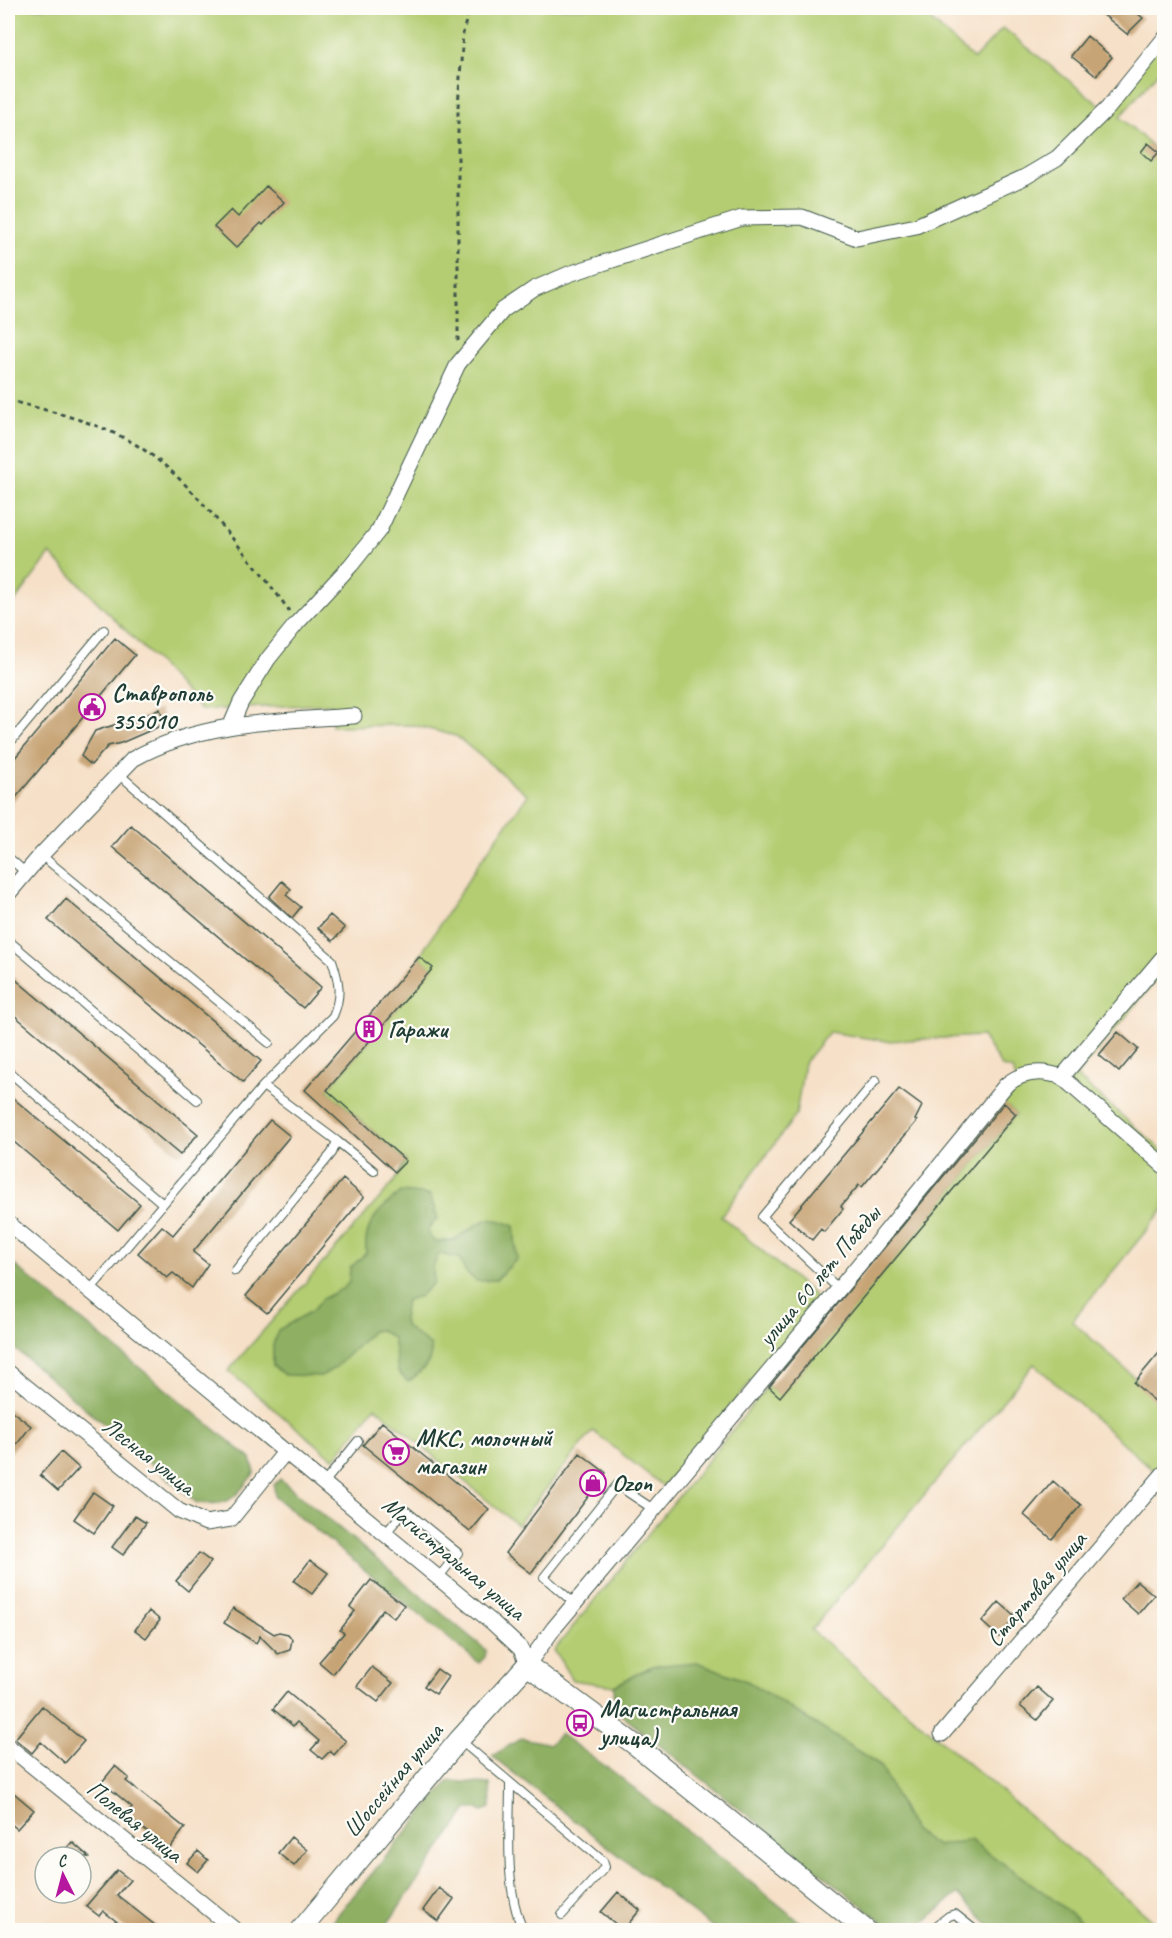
<svg xmlns="http://www.w3.org/2000/svg" width="1172" height="1938" viewBox="0 0 1172 1938" font-family="Caveat,sans-serif">
  <style>
    .green { fill: #b4cd72; stroke: #6a8553; stroke-width: 1.5 }
    .forest { fill: #8fb064; stroke: #57764c; stroke-width: 1.5 }
    .building { fill: #c7a476 }
    .lines { fill: none; stroke-linecap: round; stroke-linejoin: round }
    .service-casing { stroke: #3f554a; stroke-width: 10 }
    .minor-casing { stroke: #3f554a; stroke-width: 17 }
    .tertiary-casing { stroke: #3f554a; stroke-width: 22 }
    .path { stroke: #3f554a; stroke-width: 3; stroke-dasharray: 4.5 4.5; stroke-linecap: butt }
    .service { stroke: #fff; stroke-width: 8 }
    .minor { stroke: #fff; stroke-width: 15 }
    .tertiary { stroke: #fff; stroke-width: 20 }
    .labels { text-anchor: middle; dominant-baseline: central; stroke-width: 4.5; stroke-linejoin: round; paint-order: stroke }
    .poi-label { font-size: 24px; font-weight: bold; fill: #1f3d34; stroke: #fdfcf7; text-anchor: start }
    .street-label { font-size: 24px; fill: #1f3d34; stroke: #fdfcf7 }
  </style>
  <rect width="100%" height="100%" fill="#fdfcf7"/>
  <filter id="ink" filterUnits="userSpaceOnUse"><feTurbulence type="fractalNoise" baseFrequency=".0167" numOctaves="2"/><feDisplacementMap in="SourceGraphic" scale="12" xChannelSelector="R" yChannelSelector="G"/><feConvolveMatrix kernelMatrix="1 2 1 2 8 2 1 2 1" color-interpolation-filters="sRGB"/></filter>
  <filter id="wash" filterUnits="userSpaceOnUse"><feTurbulence type="fractalNoise" baseFrequency=".008" numOctaves="4" result="noise"/><feDisplacementMap in="SourceGraphic" scale="24" xChannelSelector="R" yChannelSelector="G"/><feGaussianBlur stdDeviation="1.35" result="paint"/><feColorMatrix in="noise" values="0 0 0 0 0 0 0 0 0 0 0 0 0 0 0 0 0 1.4 0 .05"/><feComposite in="paint" operator="in"/></filter>
  <g filter="url(#wash)">
    <rect width="100%" height="100%" fill="#f6e0c7"/>
    <path class="green" d="M 8,8 L 917,8 L 974,59 L 1003,28 L 1102,107 L 1164,32 L 1164,65 L 1120,117 L 1164,157 L 1164,971 L 1076,1076 L 1164,1152 L 1164,1209 L 1072,1321 L 1164,1404 L 1164,1480 L 1034,1364 L 811,1630 L 1164,1930 L 1091,1930 L 1050,1897 L 970,1840 L 937,1847 L 913,1830 L 880,1765 L 824,1731 L 652,1666 L 614,1686 L 572,1680 L 554,1650 L 768,1386 L 780,1396 L 1016,1114 L 1003,1103 L 1019,1088 L 1013,1070 L 1002,1067 L 982,1036 L 887,1041 L 829,1032 L 804,1063 L 796,1115 L 721,1216 L 820,1300 L 663,1486 L 593,1431 L 517,1525 L 375,1407 L 334,1459 L 228,1371 L 393,1183 L 406,1161 L 327,1090 L 432,968 L 419,957 L 479,863 L 528,795 L 456,736 L 413,725 L 332,726 L 332,704 L 201,710 L 156,661 L 50,554 L 8,611 Z"/>
    <path class="forest" d="M 401,1192 L 430,1195 L 438,1218 L 428,1229 L 430,1237 L 436,1242 C 442,1241 449,1241 455,1239 C 481,1225 481,1211 514,1226 L 517,1259 L 496,1280 L 476,1281 L 465,1271 L 459,1258 L 439,1254 L 433,1267 L 434,1282 L 420,1296 L 406,1300 L 403,1320 L 406,1327 L 431,1346 C 433,1364 421,1372 408,1382 L 398,1372 L 393,1338 L 380,1330 L 372,1331 L 335,1368 L 321,1376 L 285,1375 L 273,1366 L 273,1345 L 278,1330 L 312,1311 L 322,1299 L 344,1288 L 349,1281 L 350,1268 L 366,1253 C 363,1223 380,1209 401,1192 Z
      M 8,1260 L 251,1459 L 255,1472 C 234,1498 233,1506 197,1503 L 8,1343 Z
      M 280,1479 L 486,1650 L 485,1657 L 479,1663 L 275,1497 L 274,1485 Z
      M 697,1662 L 749,1682 L 880,1765 L 913,1830 L 937,1846 L 970,1840 L 1050,1897 L 1091,1930 L 995,1930 L 957,1894 L 915,1930 L 893,1930 L 615,1710 L 614,1686 L 652,1666 Z
      M 560,1734 L 615,1773 L 810,1930 L 715,1930 L 492,1756 L 522,1738 L 550,1744 Z
      M 449,1781 L 490,1784 L 491,1808 L 483,1811 L 479,1809 L 468,1809 L 383,1930 L 325,1930 Z"/>
    <g id="blocks">
      <path class="building" d="M 1095,8 L 1131,8 L 1143,18 L 1127,34 Z
        M 1087,36 L 1112,57 L 1096,76 L 1071,56 Z
        M 1148,143 L 1159,152 L 1151,161 L 1141,152 Z
        M 266,186 L 284,202 L 263,225 L 261,223 L 236,248 L 214,227 L 231,210 L 238,217 Z
        M 115,638 L 135,655 L 8,807 L 8,766 Z
        M 160,709 L 165,724 L 121,743 L 108,746 L 91,765 L 81,756 L 95,731 L 121,723 L 123,726 Z
        M 131,825 L 321,987 L 303,1008 L 112,847 Z
        M 282,881 L 291,889 L 286,895 L 301,907 L 292,918 L 269,897 Z
        M 66,899 L 261,1061 L 243,1082 L 48,920 Z
        M 330,915 L 345,928 L 333,941 L 318,928 Z
        M 419,957 L 433,968 L 327,1090 L 406,1161 L 395,1172 L 305,1090 Z
        M 8,973 L 198,1134 L 180,1155 L 8,1010 Z
        M 1118,1032 L 1138,1049 L 1119,1072 L 1099,1055 Z
        M 899,1089 L 922,1106 L 915,1120 L 917,1121 L 862,1187 L 859,1185 L 841,1206 L 843,1209 L 824,1232 L 821,1229 L 812,1240 L 789,1220 Z
        M 8,1094 L 140,1204 L 118,1230 L 8,1137 Z
        M 1004,1103 L 1016,1114 L 780,1397 L 769,1387 Z
        M 270,1120 L 290,1136 L 193,1252 L 208,1264 L 192,1288 L 173,1273 L 167,1278 L 138,1253 L 162,1226 L 173,1235 Z
        M 343,1179 L 364,1197 L 267,1313 L 246,1296 Z
        M 1164,1347 L 1164,1409 L 1134,1383 Z
        M 8,1408 L 31,1426 L 8,1456 Z
        M 382,1422 L 489,1509 L 470,1532 L 363,1445 Z
        M 61,1452 L 79,1468 L 58,1491 L 40,1475 Z
        M 580,1453 L 606,1473 L 531,1573 L 505,1553 Z
        M 1053,1481 L 1081,1505 L 1052,1539 L 1024,1515 Z
        M 93,1492 L 113,1506 L 94,1533 L 74,1519 Z
        M 135,1516 L 146,1523 L 123,1555 L 112,1547 Z
        M 199,1553 L 211,1562 L 188,1591 L 176,1581 Z
        M 310,1560 L 328,1573 L 312,1594 L 294,1581 Z
        M 371,1580 L 404,1605 L 394,1618 L 383,1609 L 333,1674 L 319,1662 L 344,1633 L 340,1630 L 355,1611 L 350,1607 Z
        M 1137,1581 L 1154,1595 L 1138,1614 L 1121,1599 Z
        M 999,1602 L 1016,1617 L 999,1637 L 982,1622 Z
        M 233,1608 L 274,1634 L 279,1632 L 288,1634 L 292,1639 L 290,1650 L 278,1654 L 260,1636 L 256,1643 L 224,1623 Z
        M 149,1611 L 160,1620 L 146,1638 L 135,1630 Z
        M 372,1667 L 393,1683 L 378,1702 L 357,1686 Z
        M 437,1669 L 448,1677 L 436,1694 L 424,1686 Z
        M 1037,1687 L 1053,1701 L 1037,1720 L 1020,1706 Z
        M 287,1692 L 346,1741 L 334,1755 L 330,1751 L 322,1759 L 311,1750 L 319,1741 L 297,1722 L 293,1726 L 273,1709 Z
        M 42,1706 L 84,1741 L 65,1763 L 41,1742 L 32,1753 L 15,1739 Z
        M 115,1766 L 129,1778 L 126,1781 L 185,1828 L 169,1849 L 125,1815 L 132,1807 L 102,1782 Z
        M 8,1788 L 34,1810 L 17,1829 L 8,1821 Z
        M 291,1837 L 307,1850 L 294,1866 L 278,1853 Z
        M 72,1842 L 89,1857 L 59,1857 Z
        M 198,1851 L 208,1860 L 198,1872 L 187,1863 Z
        M 117,1870 L 130,1880 L 117,1895 L 161,1930 L 128,1930 L 103,1911 L 99,1916 L 86,1906 Z
        M 439,1888 L 454,1899 L 438,1921 L 423,1910 Z
        M 618,1892 L 640,1910 L 623,1930 L 601,1912 Z"/>
    </g>
  </g>
  <g filter="url(#ink)">
    <use href="#blocks" fill-opacity="0" stroke="#3f554a" stroke-width="1.5"/>
    <g class="lines">
      <defs>
        <path id="service" d="M 8,745 L 104,630
          M 119,774 L 332,960 C 339,981 342,995 333,1016 L 263,1086
          M 41,855 L 269,1043
          M 8,857 L 25,872
          M 8,940 L 197,1100
          M 8,1071 L 163,1204
          M 337,1141 L 374,1171
          M 839,1289 L 762,1217 L 876,1080
          M 90,1290 L 263,1086 L 337,1141 L 332,1153 L 235,1271
          M 324,1483 L 358,1441
          M 385,1534 L 405,1510 L 458,1553 L 438,1578
          M 574,1603 L 544,1577 L 617,1485 L 653,1509
          M 461,1741 L 603,1861 L 605,1867 L 562,1915
          M 510,1784 C 510,1830 504,1888 523,1930
          M 931,1930 L 949,1916 L 955,1914 L 975,1930"/>
        <path id="minor" d="M 231,725 L 241,702 L 268,659 L 297,623 L 351,565 L 379,530 L 458,364 L 503,310 L 534,289 L 569,274 L 742,218 L 802,217 L 857,238 L 916,226 L 1025,177 L 1057,158 L 1108,108 L 1164,39
          M 8,894 L 41,855 L 133,759 C 201,721 279,721 354,716
          M 1062,1077 L 1164,1166
          M 8,1223 L 493,1623 L 521,1649 L 527,1665
          M 8,1372 L 179,1511 L 206,1523 L 231,1519 L 286,1451
          M 527,1665 L 554,1628 L 839,1289 L 1006,1085 C 1023,1071 1042,1070 1062,1077 L 1164,956
          M 942,1734 L 1164,1473
          M 8,1746 L 235,1930"/>
        <path id="tertiary" d="M 301,1930 L 459,1740 L 527,1665 L 638,1747 L 866,1930"/>
      </defs>
      <use href="#service" class="service-casing"/>
      <use href="#minor" class="minor-casing"/>
      <use href="#tertiary" class="tertiary-casing"/>
      <path class="path" d="M 458,341 L 458,107 L 463,33 L 469,8
        M 8,400 C 48,411 91,420 128,440 C 175,466 208,509 242,550 C 258,570 275,590 289,611"/>
      <use href="#service" class="service"/>
      <use href="#minor" class="minor"/>
      <use href="#tertiary" class="tertiary"/>
    </g>
  </g>
  <defs>
    <symbol id="civic-ring" viewBox="-11 -11 22 22"><circle r="9.5" fill="#fdfcf7" stroke="#b5179e" stroke-width="1.5"/><path d="M-.6-6.5H3V-4.5H.6V-3L4-1V1h2V6H-6V1h2V-1L-.6-3ZM-1.2 2.5V6h2.4V2.5Z" fill="#b5179e"/></symbol>
    <symbol id="building-ring" viewBox="-11 -11 22 22"><circle r="9.5" fill="#fdfcf7" stroke="#b5179e" stroke-width="1.5"/><path d="M-4-6H4V6H1V3H-1V6H-4ZM-2.5-4.3h1.7v1.8h-1.7ZM.8-4.3h1.7v1.8H.8ZM-2.5-1h1.7V.8h-1.7ZM.8-1h1.7V.8H.8Z" fill="#b5179e"/></symbol>
    <symbol id="supermarket-ring" viewBox="-11 -11 22 22"><circle r="9.5" fill="#fdfcf7" stroke="#b5179e" stroke-width="1.5"/><path d="M-6-5.5h2.5l.6 2H6L4.5 2H-2.5L-4.4-4H-6ZM-1.5 3.2a1.3 1.3 0 1 0 .1 0ZM3 3.2a1.3 1.3 0 1 0 .1 0Z" fill="#b5179e"/></symbol>
    <symbol id="shop-ring" viewBox="-11 -11 22 22"><circle r="9.5" fill="#fdfcf7" stroke="#b5179e" stroke-width="1.5"/><path d="M-5-2.5h2.3a2.7 3.5 0 0 1 5.4 0H5L5.5 6h-11ZM-1.5-2.5h3a1.5 2.3 0 0 0-3 0Z" fill="#b5179e"/></symbol>
    <symbol id="bus-ring" viewBox="-11 -11 22 22"><circle r="9.5" fill="#fdfcf7" stroke="#b5179e" stroke-width="1.5"/><path d="M-5-6H5V4H4V6H2V4H-2V6H-4V4H-5ZM-3.5-4V0h7V-4ZM-3.5 1.2v1.5H-2V1.2ZM2 1.2v1.5H3.5V1.2Z" fill="#b5179e"/></symbol>
  </defs>
  <g fill-rule="evenodd">
    <use href="#civic-ring" x="77" y="692" width="30" height="30"/>
    <use href="#building-ring" x="354" y="1014" width="30" height="30"/>
    <use href="#supermarket-ring" x="381" y="1437" width="30" height="30"/>
    <use href="#shop-ring" x="578" y="1468" width="30" height="30"/>
    <use href="#bus-ring" x="565" y="1708" width="30" height="30"/>
  </g>
  <g class="labels">
    <g class="poi-label">
      <text x="112" y="693">Ставрополь<tspan x="112" dy="28">355010</tspan></text>
      <text x="388" y="1029">Гаражи</text>
      <text x="416" y="1438">МКС, молочный<tspan x="416" dy="28">магазин</tspan></text>
      <text x="612" y="1483">Ozon</text>
      <text x="600" y="1709">Магистральная<tspan x="600" dy="28">улица)</tspan></text>
    </g>
    <g class="street-label">
      <text transform="translate(819 1276) rotate(-50)">улица 60 лет Победы</text>
      <text transform="translate(149 1456) rotate(38)">Лесная улица</text>
      <text transform="translate(454 1558) rotate(40)">Магистральная улица</text>
      <text transform="translate(1036 1589) rotate(-50)">Стартовая улица</text>
      <text transform="translate(393 1780) rotate(-50)">Шоссейная улица</text>
      <text transform="translate(135 1821) rotate(39)">Полевая улица</text>
    </g>
  </g>
  <rect width="1172" height="1938" fill="none" stroke="#fdfcf7" stroke-width="30"/>
  <g transform="translate(63 1875) rotate(354)"><circle r="28" fill="#fdfcf7" stroke="#a4b0a9" stroke-width="1.5"/>
  <path d="M0-4.5L10 22L0 15L-10 22Z" fill="#b5179e"/>
  <text y="-9" font-size="16" font-weight="bold" text-anchor="middle" fill="#1f3d34">С</text>
  </g>
</svg>
